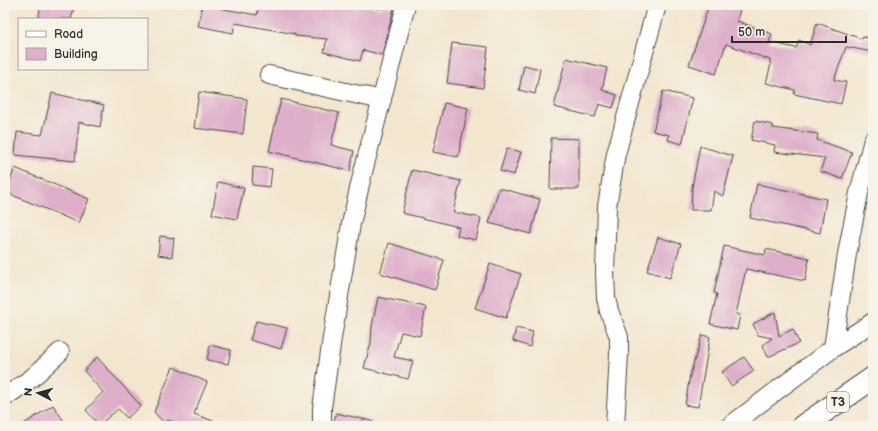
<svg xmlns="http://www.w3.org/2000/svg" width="878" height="431" viewBox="0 0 878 431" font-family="'Balsamiq Sans',sans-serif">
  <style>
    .building { fill: #deaeca }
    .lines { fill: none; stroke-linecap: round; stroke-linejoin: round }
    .street-casing { stroke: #494744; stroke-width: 20 }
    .highway-casing { stroke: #494744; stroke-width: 24 }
    .street { stroke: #fff; stroke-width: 18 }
    .highway { stroke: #fff; stroke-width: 22 }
    .labels { text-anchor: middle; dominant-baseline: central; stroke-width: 4; stroke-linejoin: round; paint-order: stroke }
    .shield { fill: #f7f3e8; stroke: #686764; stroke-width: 1 }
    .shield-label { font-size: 12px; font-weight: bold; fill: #2b2b2b }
  </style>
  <rect width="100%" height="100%" fill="#f7f3e8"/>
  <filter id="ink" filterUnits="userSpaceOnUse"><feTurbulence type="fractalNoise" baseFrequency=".025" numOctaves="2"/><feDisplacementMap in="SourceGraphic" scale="8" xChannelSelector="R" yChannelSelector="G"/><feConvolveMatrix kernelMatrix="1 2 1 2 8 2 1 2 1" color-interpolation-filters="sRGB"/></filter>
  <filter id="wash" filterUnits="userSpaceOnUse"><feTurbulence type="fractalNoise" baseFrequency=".012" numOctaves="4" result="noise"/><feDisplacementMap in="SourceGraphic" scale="16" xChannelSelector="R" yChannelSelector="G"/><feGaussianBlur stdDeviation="0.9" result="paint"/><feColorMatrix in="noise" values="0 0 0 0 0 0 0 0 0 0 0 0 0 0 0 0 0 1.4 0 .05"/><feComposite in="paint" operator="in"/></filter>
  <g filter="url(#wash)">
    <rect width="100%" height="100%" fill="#f3e6cf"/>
    <g id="blocks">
      <path class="building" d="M 41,5 L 75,5 L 71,19 L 38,19 Z
        M 202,5 L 257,15 L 259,5 L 366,5 L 380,9 L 381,5 L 383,5 L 394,8 L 382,55 L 363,50 L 360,61 L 324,52 L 327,39 L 295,36 L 295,34 L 235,23 L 233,33 L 198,26 Z
        M 709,5 L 741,5 L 737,21 L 772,34 L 769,42 L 796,48 L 799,40 L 810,45 L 817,23 L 862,39 L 863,37 L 873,39 L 873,52 L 846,47 L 834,80 L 846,82 L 841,104 L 794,94 L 795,90 L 766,83 L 771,64 L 770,64 L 770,60 L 726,44 L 716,74 L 689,65 Z
        M 452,43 L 488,47 L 483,88 L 447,83 Z
        M 566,58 L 607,68 L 602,90 L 617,95 L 613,108 L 599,104 L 595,117 L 554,107 Z
        M 524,65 L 540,69 L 535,94 L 519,90 Z
        M 663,91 L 693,98 L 682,144 L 668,140 L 669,135 L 653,131 Z
        M 199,92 L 247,99 L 243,134 L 194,128 Z
        M 52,93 L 104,105 L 100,127 L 79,122 L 75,161 L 15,155 L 17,132 L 42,135 Z
        M 281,99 L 339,113 L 331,145 L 354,151 L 350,171 L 269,151 Z
        M 444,103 L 468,108 L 458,157 L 433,152 Z
        M 755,121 L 773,125 L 773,128 L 818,134 L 817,140 L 852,152 L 842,179 L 820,171 L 825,158 L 774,152 L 775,145 L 751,140 Z
        M 551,138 L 579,139 L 579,189 L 550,189 Z
        M 700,146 L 733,156 L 723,196 L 714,191 L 711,210 L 691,210 L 692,187 Z
        M 507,148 L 521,152 L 514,175 L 500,171 Z
        M 253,167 L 272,169 L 270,187 L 252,185 Z
        M 15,168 L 89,199 L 79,223 L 5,192 Z
        M 412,170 L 461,181 L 453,212 L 481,218 L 476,240 L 457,236 L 459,227 L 402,213 Z
        M 218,182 L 244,188 L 237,219 L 212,214 Z
        M 757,184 L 826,199 L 820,233 L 750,218 Z
        M 499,188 L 540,199 L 531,234 L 489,223 Z
        M 160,236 L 174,238 L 172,257 L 158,255 Z
        M 658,237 L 681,244 L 670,278 L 647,271 Z
        M 389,243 L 444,260 L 435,290 L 380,273 Z
        M 724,246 L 765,255 L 766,249 L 809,258 L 805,281 L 746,269 L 736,314 L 740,315 L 737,330 L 710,324 L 717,294 L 714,293 Z
        M 490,264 L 521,274 L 506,318 L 475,308 Z
        M 378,297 L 426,307 L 420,336 L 401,332 L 394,357 L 413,361 L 408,379 L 364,368 L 371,343 L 372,326 Z
        M 775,312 L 779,336 L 793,329 L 799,343 L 768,357 L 763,345 L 772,338 L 758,335 L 753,324 Z
        M 256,321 L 287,328 L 281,349 L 250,340 Z
        M 516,328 L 533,332 L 530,347 L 513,341 Z
        M 702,335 L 710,337 L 698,407 L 685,405 L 690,375 Z
        M 210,345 L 231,350 L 228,364 L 207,360 Z
        M 97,357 L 141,406 L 127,418 L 118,409 L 99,425 L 86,410 L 103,392 L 84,371 Z
        M 744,357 L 754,371 L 731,386 L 722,372 Z
        M 173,367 L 207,382 L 194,414 L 224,425 L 223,426 L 185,426 L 168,420 L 164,423 L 154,412 Z
        M 53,405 L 67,426 L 21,426 Z
        M 336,413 L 372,421 L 371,426 L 333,426 Z"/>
    </g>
  </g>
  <g filter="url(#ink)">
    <use href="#blocks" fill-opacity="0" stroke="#494744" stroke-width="1"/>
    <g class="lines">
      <defs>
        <path id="street" d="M 269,75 L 382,100
          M 833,348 L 847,254 L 859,193 L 873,140
          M 5,397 L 32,378 L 60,352
          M 322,426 L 322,408 L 332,338 L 351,224 L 362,176 L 406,5
          M 615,426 L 619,354 L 619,337 L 609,311 L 606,298 L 605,272 L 607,206 L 616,154 L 657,5
          M 730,426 L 833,348 L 873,322"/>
        <path id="highway" d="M 803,426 L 873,378"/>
      </defs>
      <use href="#street" class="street-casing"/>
      <use href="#highway" class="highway-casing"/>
      <use href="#street" class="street"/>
      <use href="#highway" class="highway"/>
    </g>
  </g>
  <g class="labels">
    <rect class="shield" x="827" y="392" width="22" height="20" rx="3"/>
    <g class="shield-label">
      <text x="838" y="402">T3</text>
    </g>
  </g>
  <rect width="878" height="431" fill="none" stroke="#f7f3e8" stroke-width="20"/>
  <rect x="18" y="18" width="130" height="52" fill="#f7f3e8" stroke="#a5a39c"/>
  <rect x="26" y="31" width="20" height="6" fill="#ffffff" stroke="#a5a39c"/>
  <text x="54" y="38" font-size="12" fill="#2b2b2b">Road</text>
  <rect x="26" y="48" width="20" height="12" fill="#deaeca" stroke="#a5a39c"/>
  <text x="54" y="58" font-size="12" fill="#2b2b2b">Building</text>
  <g transform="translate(38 393) rotate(276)" stroke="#f7f3e8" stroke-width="3" paint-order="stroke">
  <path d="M0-3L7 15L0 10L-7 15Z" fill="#2b2b2b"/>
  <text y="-6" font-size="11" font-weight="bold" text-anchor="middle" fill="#2b2b2b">N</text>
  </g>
  <path d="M732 36v6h114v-6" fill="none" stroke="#2b2b2b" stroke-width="2"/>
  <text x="738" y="36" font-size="12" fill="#2b2b2b" stroke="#f7f3e8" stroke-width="3" paint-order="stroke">50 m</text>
</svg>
